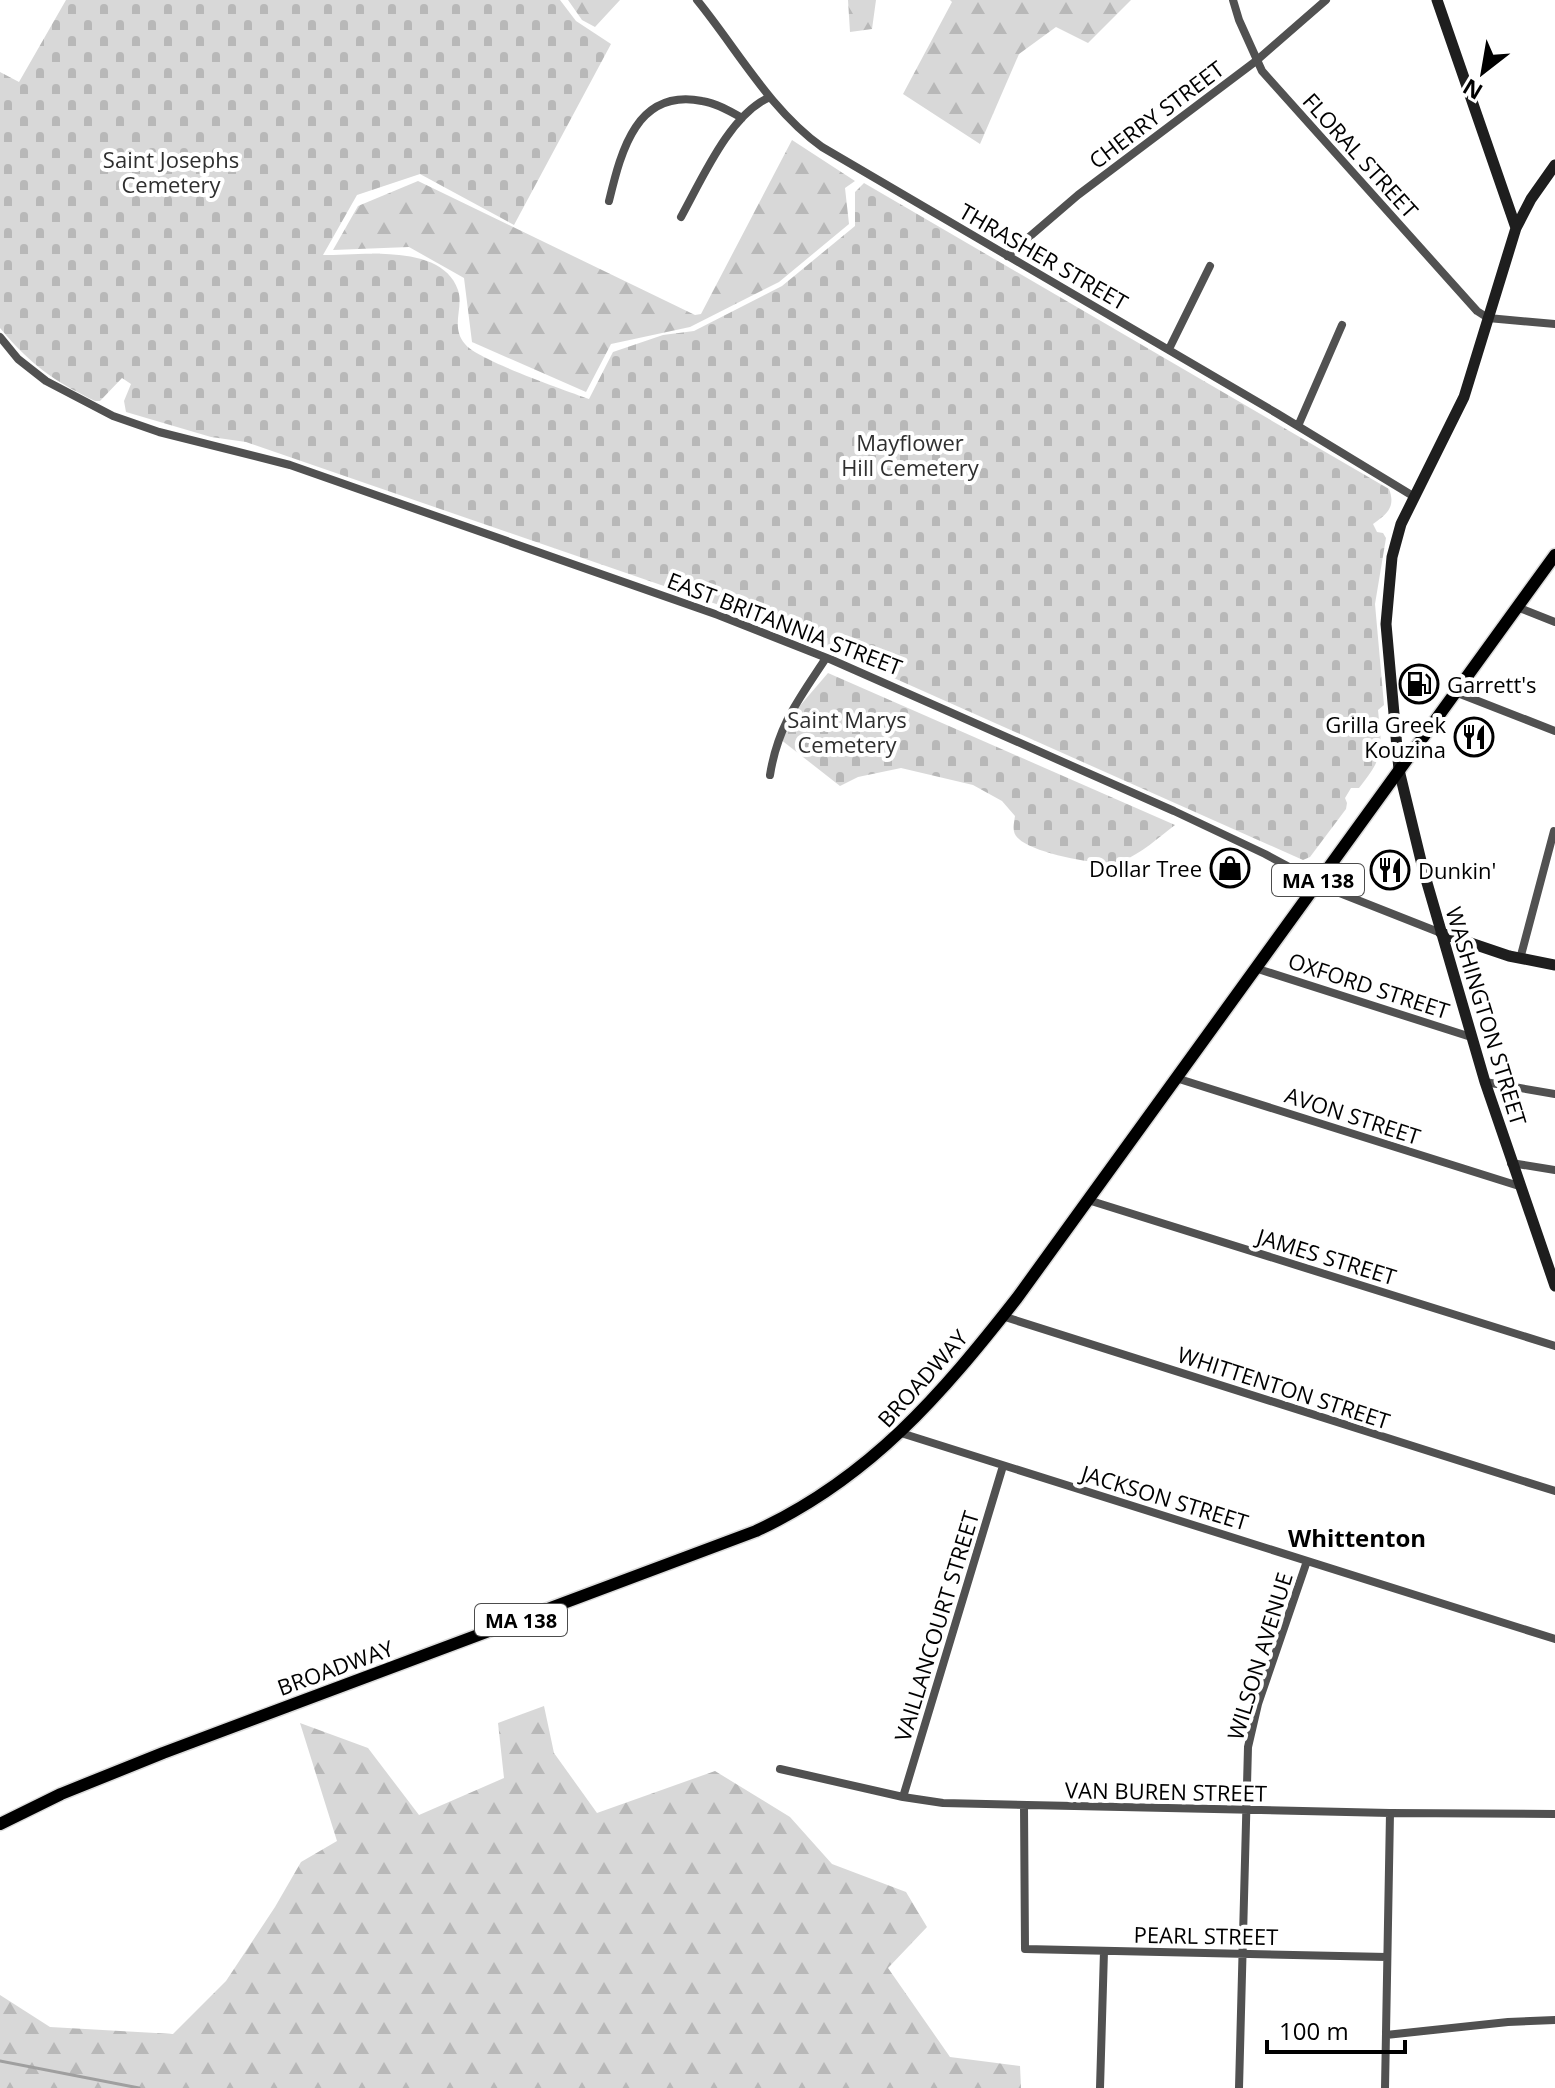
<svg xmlns="http://www.w3.org/2000/svg" width="1555" height="2088" viewBox="0 0 1555 2088" font-family="'Open Sans',sans-serif">
  <style>
    .forest { fill: url(#forest-firs) }
    .cemetery { fill: url(#cemetery-stones) }
    .lines { fill: none; stroke-linecap: round; stroke-linejoin: round }
    .stream { stroke: #9f9f9f; stroke-width: 3 }
    .primary-casing { stroke: #dbdbdb; stroke-width: 15 }
    .street { stroke: #515151; stroke-width: 8 }
    .secondary { stroke: #1e1e1e; stroke-width: 11 }
    .primary { stroke: #000; stroke-width: 12 }
    .labels { text-anchor: middle; dominant-baseline: central; stroke-width: 8; stroke-linejoin: round; paint-order: stroke }
    .shield { fill: #fff; stroke: #4c4c4c; stroke-width: 2 }
    .shield-label { font-size: 20px; font-weight: bold; fill: #000 }
    .street-label { font-size: 22px; fill: #000; stroke: #fff }
    .park-label { font-size: 22px; fill: #2f2f2f; stroke: #fff }
    .poi-label { font-size: 22px; fill: #000; stroke: #fff; text-anchor: start }
    .neighbourhood-label { font-size: 24px; font-weight: bold; fill: #000; stroke: #fff }
  </style>
  <defs>
    <pattern id="forest-firs" width="22" height="20" patternUnits="userSpaceOnUse" patternTransform="scale(2)"><rect width="22" height="20" fill="#d8d8d8"/><path d="M5 1l3.5 6h-7zM16 11l3.5 6h-7z" fill="#b8b8b8"/></pattern>
    <pattern id="cemetery-stones" width="16" height="16" patternUnits="userSpaceOnUse" patternTransform="scale(2)"><rect width="16" height="16" fill="#d8d8d8"/><path d="M2 7V4a2 2 0 0 1 4 0v3zM10 15v-3a2 2 0 0 1 4 0v3z" fill="#b8b8b8"/></pattern>
  </defs>
  <rect width="100%" height="100%" fill="#fff"/>
  <path class="forest" d="M 568,0 L 620,0 L 595,27 L 582,20 Z
    M 848,0 L 876,0 L 872,29 L 850,32 Z
    M 950,0 L 1131,0 L 1088,43 L 1056,27 L 1019,54 L 980,144 L 903,94 L 952,2 Z
    M 792,140 L 855,181 L 845,188 L 849,224 L 779,282 L 690,327 L 611,344 L 586,392 L 472,342 L 464,278 L 409,247 L 333,250 L 358,206 L 418,181 L 695,315 L 701,314 Z
    M 544,1706 L 554,1753 L 597,1813 L 715,1771 L 790,1817 L 832,1864 L 906,1892 L 927,1927 L 888,1968 L 950,2057 L 1020,2066 L 1021,2088 L 0,2088 L 0,1995 L 50,2027 L 173,2034 L 226,1981 L 275,1907 L 301,1862 L 337,1841 L 300,1723 L 368,1748 L 419,1815 L 504,1778 L 498,1723 Z"/>
  <path class="cemetery" d="M 66,0 L 560,0 L 576,21 L 611,44 L 514,225 L 420,174 L 357,195 L 323,255 C 361,255 442,243 458,290 C 464,308 450,326 465,344 C 477,360 565,390 589,399 L 613,352 L 663,335 L 694,331 L 782,286 L 855,226 L 855,192 L 864,183 L 1389,489 C 1396,507 1387,514 1373,524 L 1377,532 L 1383,533 L 1386,538 L 1375,604 L 1384,705 L 1378,710 C 1382,751 1385,755 1359,788 L 1351,788 L 1345,798 L 1347,803 L 1346,809 L 1310,857 L 1303,860 L 768,622 L 246,442 L 211,437 L 126,412 L 124,401 L 131,384 L 122,378 L 100,401 L 95,401 C 52,380 31,365 0,328 L 0,72 L 19,82 Z
    M 828,673 L 1175,825 C 1159,837 1141,854 1122,861 C 1104,868 1033,853 1019,839 C 1011,833 1014,824 1015,816 L 1002,801 L 973,785 L 901,768 L 858,777 L 840,786 L 780,739 L 792,715 Z"/>
  <g class="lines">
    <path class="stream" d="M 0,2061 L 139,2088"/>
    <defs>
      <path id="primary" d="M 0,1824 L 61,1794 L 163,1753 L 756,1531 C 870,1478 941,1395 1017,1298 L 1555,555"/>
    </defs>
    <use href="#primary" class="primary-casing"/>
    <path class="street" d="M 697,0 C 737,49 770,110 822,147 L 1278,414 L 1413,496
      M 1233,0 L 1239,20 L 1262,71 L 1477,311 L 1488,318 L 1555,324
      M 609,201 C 621,152 636,88 702,101 C 716,103 730,111 742,118
      M 681,217 C 702,179 730,114 770,97
      M 1007,256 L 1078,195 L 1256,61 L 1326,0
      M 0,337 L 18,359 L 46,381 L 113,416 L 159,432 L 290,465 L 718,615 L 832,660 L 1174,811 L 1265,854 L 1332,890 L 1441,933
      M 1169,349 L 1210,266
      M 1298,426 L 1342,325
      M 1517,607 L 1555,622
      M 1455,692 L 1555,731
      M 770,775 C 778,725 799,699 826,658
      M 1520,959 L 1554,831
      M 1255,968 L 1471,1037
      M 1176,1078 L 1519,1186
      M 1485,1082 L 1555,1094
      M 1511,1163 L 1555,1170
      M 1088,1200 L 1555,1346
      M 1002,1316 L 1555,1491
      M 901,1433 L 1555,1639
      M 780,1769 L 903,1797 L 943,1803 L 1390,1813 L 1555,1814
      M 903,1797 L 1003,1466
      M 1024,1806 L 1025,1949 L 1387,1957
      M 1386,2035 L 1508,2022 L 1555,2020
      M 1100,2088 L 1104,1951
      M 1239,2088 L 1248,1747 L 1258,1704 L 1307,1561
      M 1385,2088 L 1390,1813"/>
    <path class="secondary" d="M 1437,0 L 1516,228
      M 1555,165 L 1531,199 L 1516,228 L 1464,397 L 1401,524 L 1392,557 L 1386,624 L 1399,770 L 1423,869 L 1485,1082 L 1555,1286
      M 1441,933 L 1509,956 L 1555,965"/>
    <use href="#primary" class="primary"/>
  </g>
  <defs>
    <symbol id="fuel-ring" viewBox="-11 -11 22 22"><circle r="9.5" fill="#fff" stroke="#000" stroke-width="1.5"/><path d="M-5.5-6h7V0h2V4h1.3V-2.5L3-4.5l.8-.8L6-3V5H2.5V1h-1V6h-7ZM-4.2-4.7v3.2H.2V-4.7Z" fill="#000"/></symbol>
    <symbol id="restaurant-ring" viewBox="-11 -11 22 22"><circle r="9.5" fill="#fff" stroke="#000" stroke-width="1.5"/><path d="M-5-6h1v4h1v-4h1v4h1v-4h1v5L-1.5 .5V6h-2V.5L-5-1ZM5-6V6H3V1.5H1.5Q1.5-4 5-6Z" fill="#000"/></symbol>
    <symbol id="shop-ring" viewBox="-11 -11 22 22"><circle r="9.5" fill="#fff" stroke="#000" stroke-width="1.5"/><path d="M-5-2.5h2.3a2.7 3.5 0 0 1 5.4 0H5L5.5 6h-11ZM-1.5-2.5h3a1.5 2.3 0 0 0-3 0Z" fill="#000"/></symbol>
  </defs>
  <g fill-rule="evenodd">
    <use href="#fuel-ring" x="1397" y="662" width="44" height="44"/>
    <use href="#restaurant-ring" x="1452" y="715" width="44" height="44"/>
    <use href="#shop-ring" x="1208" y="846" width="44" height="44"/>
    <use href="#restaurant-ring" x="1368" y="848" width="44" height="44"/>
  </g>
  <g class="labels">
    <g class="shield">
      <rect x="1272" y="864" width="92" height="32" rx="6"/>
      <rect x="475" y="1604" width="92" height="32" rx="6"/>
    </g>
    <g class="shield-label">
      <text x="1318" y="880">MA 138</text>
      <text x="521" y="1620">MA 138</text>
    </g>
    <g class="street-label">
      <text transform="translate(1156 114) rotate(-37)">CHERRY STREET</text>
      <text transform="translate(1361 155) rotate(48)">FLORAL STREET</text>
      <text transform="translate(1044 256) rotate(30)">THRASHER STREET</text>
      <text transform="translate(785 623) rotate(21)">EAST BRITANNIA STREET</text>
      <text transform="translate(1369 985) rotate(18)">OXFORD STREET</text>
      <text transform="translate(1487 1016) rotate(73)">WASHINGTON STREET</text>
      <text transform="translate(1353 1115) rotate(18)">AVON STREET</text>
      <text transform="translate(1327 1256) rotate(17)">JAMES STREET</text>
      <text transform="translate(922 1378) rotate(-48)">BROADWAY</text>
      <text transform="translate(1284 1387) rotate(18)">WHITTENTON STREET</text>
      <text transform="translate(1165 1497) rotate(17)">JACKSON STREET</text>
      <text transform="translate(936 1626) rotate(-73)">VAILLANCOURT STREET</text>
      <text transform="translate(1259 1656) rotate(-73)">WILSON AVENUE</text>
      <text transform="translate(335 1667) rotate(-20)">BROADWAY</text>
      <text transform="translate(1166 1791) rotate(1)">VAN BUREN STREET</text>
      <text transform="translate(1206 1935) rotate(1)">PEARL STREET</text>
    </g>
    <g class="park-label">
      <text x="171" y="159">Saint Josephs<tspan x="171" dy="25">Cemetery</tspan></text>
      <text x="910" y="442">Mayflower<tspan x="910" dy="25">Hill Cemetery</tspan></text>
      <text x="847" y="719">Saint Marys<tspan x="847" dy="25">Cemetery</tspan></text>
    </g>
    <g class="poi-label">
      <text x="1447" y="684">Garrett's</text>
      <text x="1446" y="724" text-anchor="end">Grilla Greek<tspan x="1446" dy="25">Kouzina</tspan></text>
      <text x="1202" y="868" text-anchor="end">Dollar Tree</text>
      <text x="1418" y="870">Dunkin'</text>
    </g>
    <g class="neighbourhood-label">
      <text x="1357" y="1537">Whittenton</text>
    </g>
  </g>
  <g transform="translate(1483 72) rotate(211)" stroke="#ffffff" stroke-width="6" paint-order="stroke">
  <path d="M0-6L14 30L0 20L-14 30Z" fill="#000000"/>
  <text y="-12" font-size="22" font-weight="bold" text-anchor="middle" fill="#000000">N</text>
  </g>
  <path d="M1267 2040v12h138v-12" fill="none" stroke="#000000" stroke-width="4"/>
  <text x="1279" y="2040" font-size="24" fill="#000000" stroke="#ffffff" stroke-width="6" paint-order="stroke">100 m</text>
</svg>
